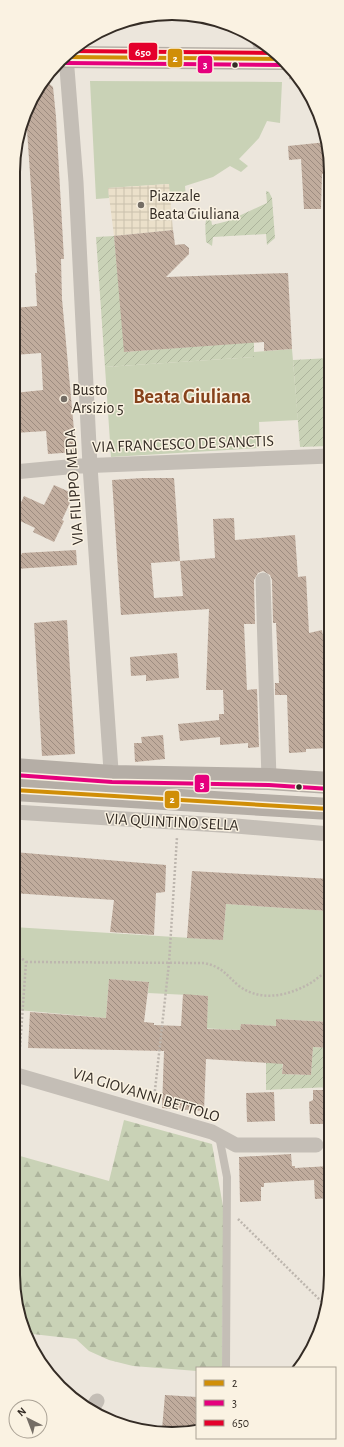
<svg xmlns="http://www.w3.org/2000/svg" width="344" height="1447" viewBox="0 0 344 1447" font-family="'Alegreya Sans',sans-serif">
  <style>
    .forest { fill: url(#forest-firs) }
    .park { fill: #c9d2b6 }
    .garden { fill: url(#garden-furrows) }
    .plaza { fill: url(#plaza-grid) }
    .building { fill: url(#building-back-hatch); fill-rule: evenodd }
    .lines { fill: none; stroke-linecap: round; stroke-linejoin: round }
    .path { stroke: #bdb6ae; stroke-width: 2.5; stroke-dasharray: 2 2; stroke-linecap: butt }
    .lane { stroke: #c4beb6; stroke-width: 8 }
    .street { stroke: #c4beb6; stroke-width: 15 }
    .secondary { stroke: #b5aea6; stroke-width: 22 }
    .bus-1-casing { stroke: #faf2e2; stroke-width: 7 }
    .bus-2-casing { stroke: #faf2e2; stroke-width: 7 }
    .bus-3-casing { stroke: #faf2e2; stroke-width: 7 }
    .bus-1 { stroke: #d08e07; stroke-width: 4 }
    .bus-2 { stroke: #e5007d; stroke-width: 4 }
    .bus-3 { stroke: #e4002b; stroke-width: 4 }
    .bus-dot { fill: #342c25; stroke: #faf2e2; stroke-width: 1.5 }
    .poi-dot { fill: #746d65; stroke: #faf2e2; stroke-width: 1.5 }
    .labels { text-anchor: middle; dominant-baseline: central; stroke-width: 3; stroke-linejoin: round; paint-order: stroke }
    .poi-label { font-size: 16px; fill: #342c25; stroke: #faf2e2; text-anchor: start }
    .street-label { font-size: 16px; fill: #342c25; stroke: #faf2e2 }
    .district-label { font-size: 20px; font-weight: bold; fill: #86421b; stroke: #faf2e2 }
    .rim { fill: none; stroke: #342c25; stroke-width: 2 }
    .line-badge { stroke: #faf2e2; stroke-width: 1.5 }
    .badge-label { font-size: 11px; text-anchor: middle; font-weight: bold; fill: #fff }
  </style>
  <defs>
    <pattern id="forest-firs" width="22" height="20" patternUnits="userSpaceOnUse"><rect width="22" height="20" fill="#c9d2b6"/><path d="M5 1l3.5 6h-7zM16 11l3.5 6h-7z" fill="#adb49c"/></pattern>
    <pattern id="garden-furrows" width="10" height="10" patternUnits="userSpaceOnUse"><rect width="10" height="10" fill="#c9d2b6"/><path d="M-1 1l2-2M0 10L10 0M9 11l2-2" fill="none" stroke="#adb49c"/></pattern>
    <pattern id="plaza-grid" width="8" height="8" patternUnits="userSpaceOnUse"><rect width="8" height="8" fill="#ebe0ca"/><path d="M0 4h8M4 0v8" fill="none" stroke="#cac0ad"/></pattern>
    <pattern id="building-back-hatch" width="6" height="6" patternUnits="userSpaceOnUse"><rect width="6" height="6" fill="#c0ac9d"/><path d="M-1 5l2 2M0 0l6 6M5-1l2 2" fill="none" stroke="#9d8c80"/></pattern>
  </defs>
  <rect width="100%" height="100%" fill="#ece6dc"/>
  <path class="forest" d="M 124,1120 L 212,1144 L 224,1212 L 222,1368 L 197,1368 L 197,1371 L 133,1366 L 109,1360 L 89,1351 L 76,1339 L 24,1333 L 13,1275 L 13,1154 L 109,1181 Z"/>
  <path class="park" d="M 90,81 L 282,82 L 280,123 L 267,121 L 259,138 L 239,159 L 248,166 L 241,172 L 230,166 L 213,177 L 185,186 L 186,197 L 170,197 L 168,184 L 108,188 L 109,198 L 96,199 Z
    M 292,349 L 298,420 L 259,422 L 260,448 L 111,457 L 105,367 L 254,357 L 254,352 Z
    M 226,904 L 330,911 L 330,1022 L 276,1019 L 276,1026 L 241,1024 L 240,1030 L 197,1028 L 207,1022 L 208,996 L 148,993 L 149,982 L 109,979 L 106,1018 L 18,1010 L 19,991 L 15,991 L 16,976 L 13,976 L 13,927 L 223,940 Z"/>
  <path class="garden" d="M 266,191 L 269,192 L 272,198 L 275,238 L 267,245 L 266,234 L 213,237 L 212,246 L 206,242 C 206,233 203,219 210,213 L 212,225 L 228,221 L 267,203 Z
    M 114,236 L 125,352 L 254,342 L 254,357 L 105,367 L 96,237 Z
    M 330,358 L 330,446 L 300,447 L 293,360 Z
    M 284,1043 L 282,1074 L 311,1075 L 313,1047 L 330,1048 L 330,1087 L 266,1090 L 266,1063 Z"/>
  <path class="plaza" d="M 169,184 L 173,230 L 114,236 L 108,188 Z"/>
  <path class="building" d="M 45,80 L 53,87 L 56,117 L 64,259 L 61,259 L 62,299 L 76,452 L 48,454 L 46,431 L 14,433 L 14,393 L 43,390 L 41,353 L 14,355 L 14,308 L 37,306 L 35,273 L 37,273 L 26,116 L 34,92 Z
    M 327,142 L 330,157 L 327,158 L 327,174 L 322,174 L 321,209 L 304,209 L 301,159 L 289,160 L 288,146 Z
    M 173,230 L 175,245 L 184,244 L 189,248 L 189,254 L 166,277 L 288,273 L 292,349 L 264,351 L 264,342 L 124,352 L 114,236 Z
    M 143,478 L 174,478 L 180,561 L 215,558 L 213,519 L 234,518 L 235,540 L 295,535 L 298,577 L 306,576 L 309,633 L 322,630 L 330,677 L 330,679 L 325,680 L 324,694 L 325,729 L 330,729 L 330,748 L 306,749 L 306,752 L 289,753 L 287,695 L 275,695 L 275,683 L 279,683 L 276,623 L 273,623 L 272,580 L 270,575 L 263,571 L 258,573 L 254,580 L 255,624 L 244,624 L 247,690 L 257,689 L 259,747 L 248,748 L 248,743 L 220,745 L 220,737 L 180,741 L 178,724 L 219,720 L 219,714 L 224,714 L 223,690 L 206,690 L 209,609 L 121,615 L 112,480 ZM 180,561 L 183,596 L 154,598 L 151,563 Z
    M 54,485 L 74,494 L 62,520 L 64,521 L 54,542 L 33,532 L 35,528 L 14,518 L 24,496 L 44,505 Z
    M 76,550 L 77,565 L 15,569 L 22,553 Z
    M 67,620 L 75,754 L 42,756 L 34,623 Z
    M 177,653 L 179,678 L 146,681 L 146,675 L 131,676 L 130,657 Z
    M 163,735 L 165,759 L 135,762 L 134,743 L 142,743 L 141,737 Z
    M 14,852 L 166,865 L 165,892 L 156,893 L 154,935 L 110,932 L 114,900 L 13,893 Z
    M 192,871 L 330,879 L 330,911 L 226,904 L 223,940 L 187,938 Z
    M 109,979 L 149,982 L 144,1022 L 154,1023 L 154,1025 L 181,1026 L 183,994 L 208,996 L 207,1029 L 240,1030 L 241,1024 L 276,1026 L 276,1019 L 330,1022 L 330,1048 L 313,1047 L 311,1075 L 282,1074 L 283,1064 L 206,1059 L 204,1111 L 162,1108 L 164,1051 L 28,1048 L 30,1012 L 106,1018 Z
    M 313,1090 L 330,1090 L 330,1119 L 325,1119 L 325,1124 L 310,1124 L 309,1102 L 313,1100 Z
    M 274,1092 L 275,1121 L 247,1122 L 246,1093 Z
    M 291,1154 L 292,1166 L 295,1166 L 295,1168 L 330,1166 L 330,1198 L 315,1199 L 314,1180 L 264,1183 L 264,1187 L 261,1187 L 261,1201 L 240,1202 L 239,1157 Z
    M 165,1395 L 197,1397 L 197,1429 L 182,1431 L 162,1429 Z"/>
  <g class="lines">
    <path class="path" d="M 289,78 L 297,78
      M 172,212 L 196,213
      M 13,951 L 26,962 L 19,1061
      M 26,962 L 204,963 C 223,967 226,975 239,986 C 261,1002 287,996 309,984 C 316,980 321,974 330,971
      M 154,1099 L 169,963 L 177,837
      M 238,1219 L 326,1306"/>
    <path class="lane" d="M 219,1136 L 227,1177 L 226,1368"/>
    <path class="street" d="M 259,41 L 266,58
      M 66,56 L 76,182 L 90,466 L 112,785
      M 14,472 L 78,466 L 330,456
      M 263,580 L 269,779
      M 14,812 L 236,826 L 330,834
      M 13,1074 L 212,1132 L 236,1145 L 316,1145
      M 91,1410 L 97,1401"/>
    <path class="secondary" d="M 66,57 L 284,59
      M 14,769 L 112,776 L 269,779 L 330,783
      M 14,790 L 330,809"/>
    <defs>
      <path id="bus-1" d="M 66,57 L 284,59
        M 14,790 L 330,809"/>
      <path id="bus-2" d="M 66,63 L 284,65
        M 14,775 L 112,782 L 269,785 L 330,789"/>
      <path id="bus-3" d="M 71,51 L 275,53"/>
    </defs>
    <use href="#bus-1" class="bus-1-casing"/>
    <use href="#bus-2" class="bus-2-casing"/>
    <use href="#bus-3" class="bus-3-casing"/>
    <use href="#bus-1" class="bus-1"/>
    <use href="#bus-2" class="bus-2"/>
    <use href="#bus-3" class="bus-3"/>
  </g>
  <g class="bus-dot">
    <circle cx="235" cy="65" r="3.5"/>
    <circle cx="299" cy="787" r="3.5"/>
  </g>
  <g class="poi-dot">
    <circle cx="141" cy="205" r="4"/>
    <circle cx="64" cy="399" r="4"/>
  </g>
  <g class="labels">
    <g class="poi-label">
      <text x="149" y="196">Piazzale<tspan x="149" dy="18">Beata Giuliana</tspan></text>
      <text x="72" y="390">Busto<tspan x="72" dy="18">Arsizio 5</tspan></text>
    </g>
    <g class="street-label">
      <text transform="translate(183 444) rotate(-2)">VIA FRANCESCO DE SANCTIS</text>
      <text transform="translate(74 487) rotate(-94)">VIA FILIPPO MEDA</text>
      <text transform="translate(172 822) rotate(3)">VIA QUINTINO SELLA</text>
      <text transform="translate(146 1095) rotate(17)">VIA GIOVANNI BETTOLO</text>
    </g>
    <g class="district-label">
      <text x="192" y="397">Beata Giuliana</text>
    </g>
  </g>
  <path d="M0 0H344V1447H0ZM172 20H172A152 152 0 0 1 324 172V1275A152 152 0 0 1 172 1427H172A152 152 0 0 1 20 1275V172A152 152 0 0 1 172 20Z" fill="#faf2e2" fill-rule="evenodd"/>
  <path class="rim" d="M172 20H172A152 152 0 0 1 324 172V1275A152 152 0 0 1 172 1427H172A152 152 0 0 1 20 1275V172A152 152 0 0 1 172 20Z"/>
  <g class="line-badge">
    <rect x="128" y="42" width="30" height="19" rx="4" fill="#e4002b"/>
    <rect x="167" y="48" width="16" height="20" rx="4" fill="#d08e07"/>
    <rect x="197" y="55" width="16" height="19" rx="4" fill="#e5007d"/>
    <rect x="194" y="774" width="16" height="19" rx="4" fill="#e5007d"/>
    <rect x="164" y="790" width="16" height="19" rx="4" fill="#d08e07"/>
  </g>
  <g class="badge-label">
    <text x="143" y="56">650</text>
    <text x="175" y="62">2</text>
    <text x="205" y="68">3</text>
    <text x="202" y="788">3</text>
    <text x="172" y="803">2</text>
  </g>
  <rect x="196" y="1367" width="140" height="72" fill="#faf2e2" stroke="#aba396"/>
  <rect x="204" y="1380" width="20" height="6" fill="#d08e07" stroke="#aba396"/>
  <text x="232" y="1387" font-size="12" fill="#342c25">2</text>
  <rect x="204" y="1400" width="20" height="6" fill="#e5007d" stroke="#aba396"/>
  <text x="232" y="1407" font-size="12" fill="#342c25">3</text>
  <rect x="204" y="1420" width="20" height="6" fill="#e4002b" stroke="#aba396"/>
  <text x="232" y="1427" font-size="12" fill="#342c25">650</text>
  <g transform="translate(28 1419) rotate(318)"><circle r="19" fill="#faf2e2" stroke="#aba396"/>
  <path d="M0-3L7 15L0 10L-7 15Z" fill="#746d65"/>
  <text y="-6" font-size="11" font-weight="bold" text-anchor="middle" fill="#342c25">N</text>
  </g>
</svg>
